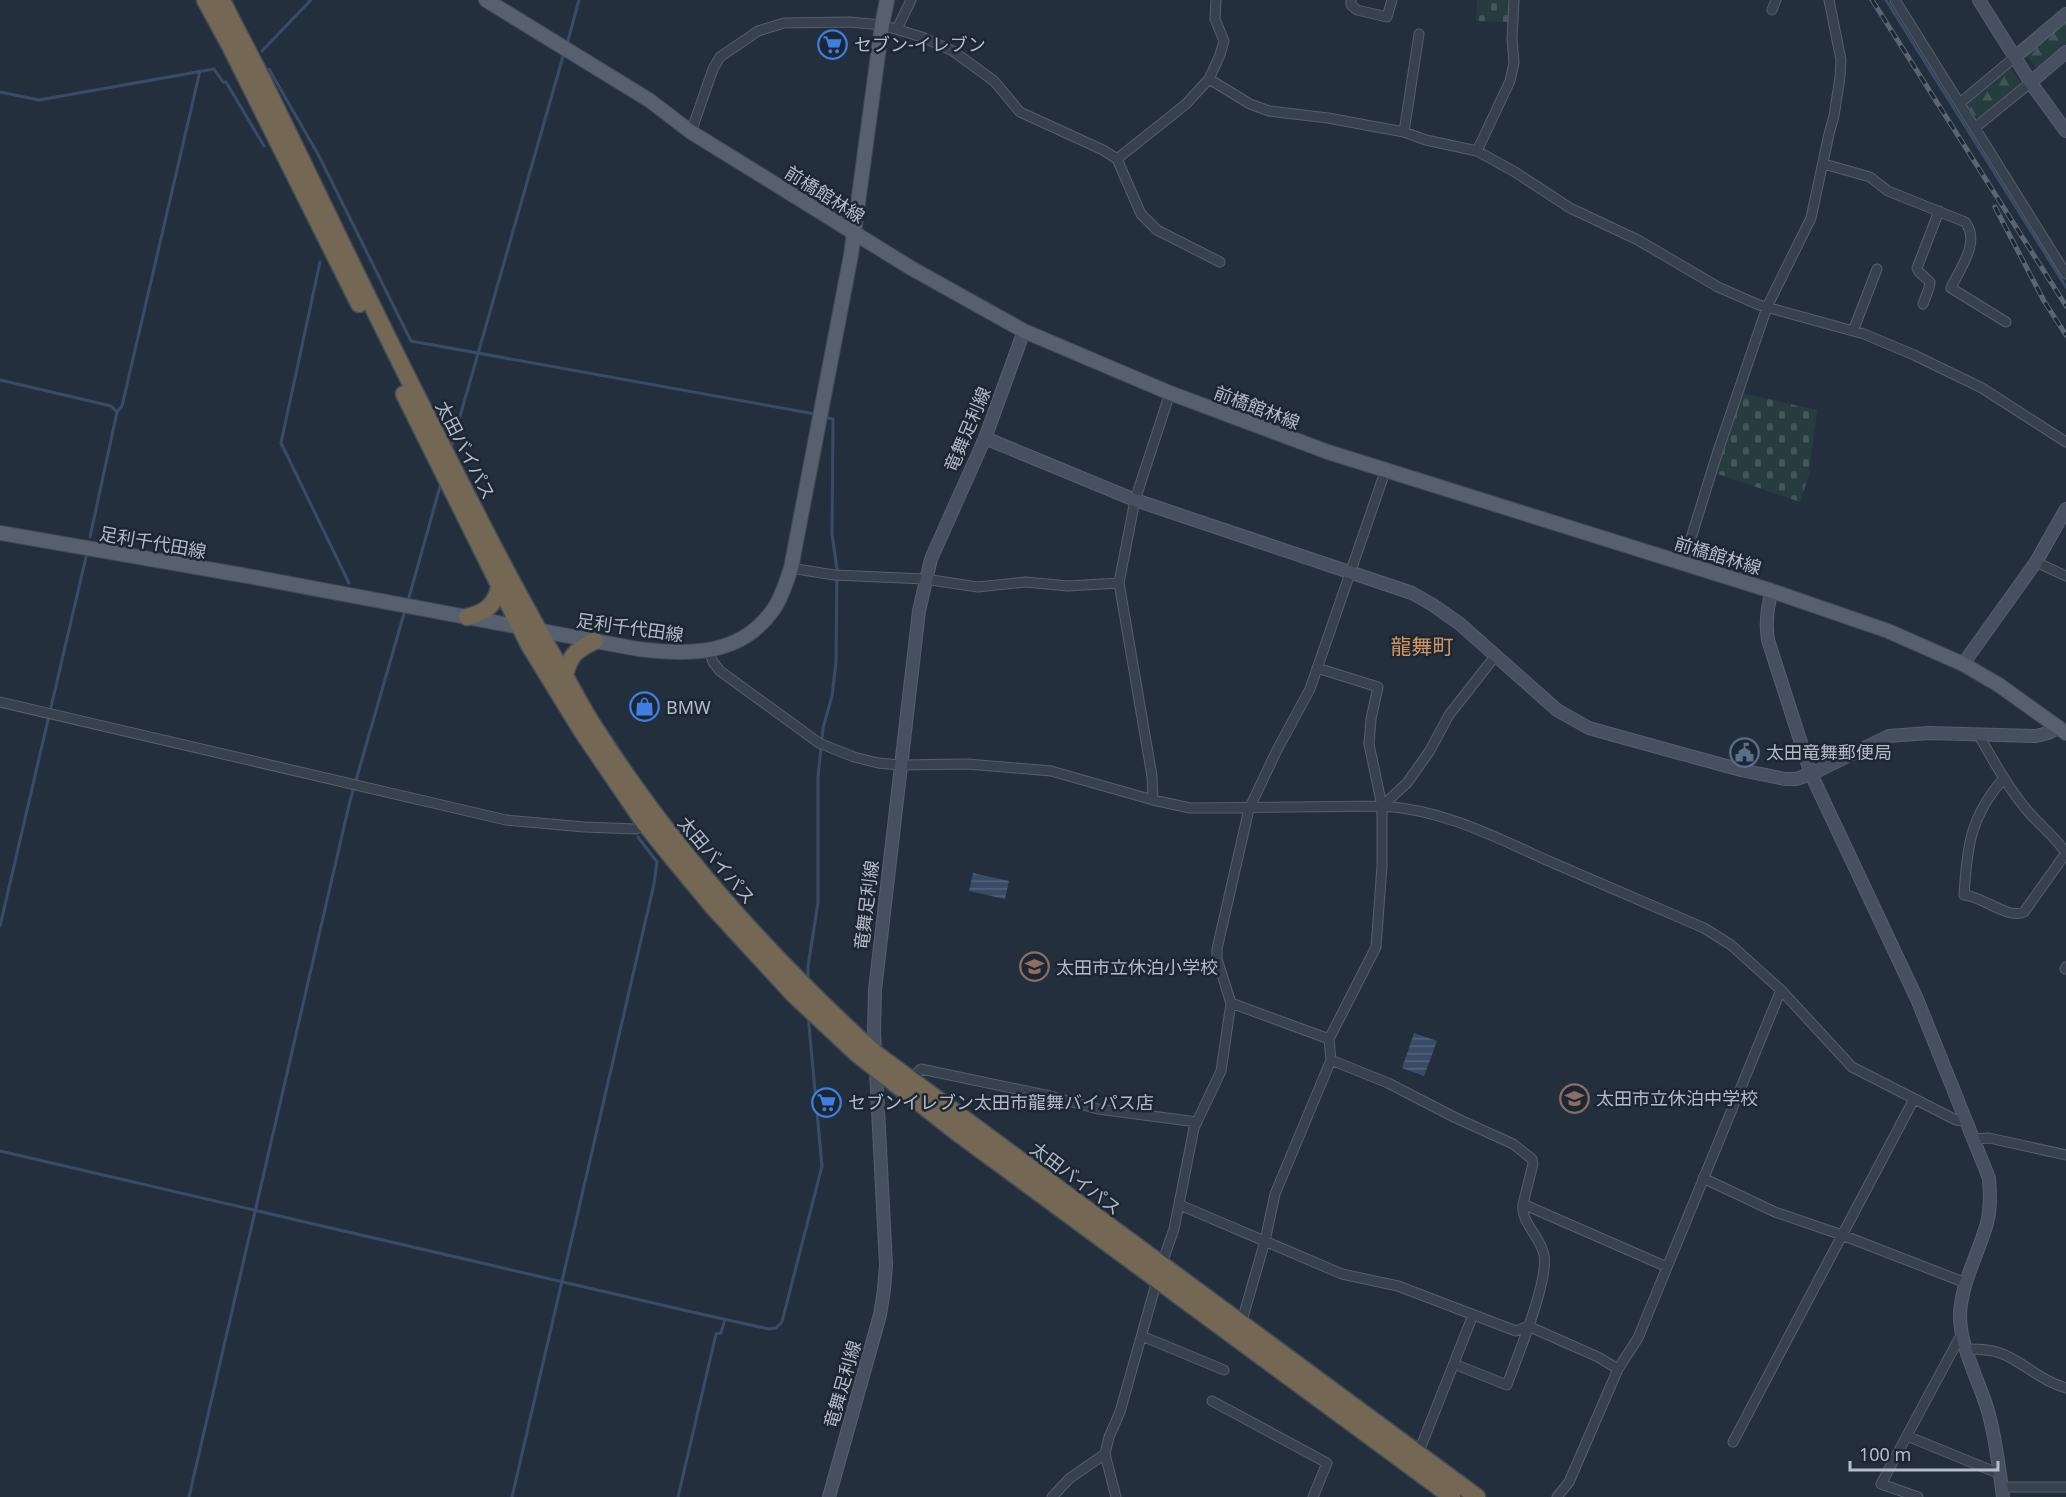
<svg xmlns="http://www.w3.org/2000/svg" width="2066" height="1497" viewBox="0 0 2066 1497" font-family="'Noto Sans','Noto Sans JP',sans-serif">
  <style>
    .forest { fill: url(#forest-firs) }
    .cemetery { fill: url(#cemetery-stones) }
    .water { fill: url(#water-rules) }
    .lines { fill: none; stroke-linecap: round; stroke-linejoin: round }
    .stream { stroke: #394c67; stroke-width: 3 }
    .street-casing { stroke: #565f6c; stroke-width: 11 }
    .secondary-casing { stroke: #565f6c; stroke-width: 14 }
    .primary-casing { stroke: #414a57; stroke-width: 16 }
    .highway-casing { stroke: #434c59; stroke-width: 19 }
    .street { stroke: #38414e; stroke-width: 9 }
    .secondary { stroke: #465061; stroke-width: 12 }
    .primary { stroke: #56606e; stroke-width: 14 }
    .highway { stroke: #746855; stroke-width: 16 }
    .rail-casing { stroke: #5a6575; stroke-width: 5 }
    .rail { stroke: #1d2633; stroke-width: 3; stroke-dasharray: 9; stroke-linecap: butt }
    .labels { text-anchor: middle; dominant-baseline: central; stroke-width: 5; stroke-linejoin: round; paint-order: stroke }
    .poi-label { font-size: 18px; fill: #b4bcc9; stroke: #1d2633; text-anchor: start }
    .street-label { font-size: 18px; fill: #b4bcc9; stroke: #1d2633 }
    .quarter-label { font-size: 21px; fill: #d59563; stroke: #1d2633 }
  </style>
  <defs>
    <pattern id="forest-firs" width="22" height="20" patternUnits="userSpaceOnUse" patternTransform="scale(1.5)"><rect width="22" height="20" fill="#263c3f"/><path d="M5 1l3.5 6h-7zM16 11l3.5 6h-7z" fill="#435659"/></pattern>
    <pattern id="cemetery-stones" width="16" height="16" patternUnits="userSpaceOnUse" patternTransform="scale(1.5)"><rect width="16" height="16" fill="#263c3f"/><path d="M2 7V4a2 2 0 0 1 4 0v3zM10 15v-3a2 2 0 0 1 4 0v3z" fill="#435659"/></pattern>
    <pattern id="water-rules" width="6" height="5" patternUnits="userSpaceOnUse" patternTransform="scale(1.5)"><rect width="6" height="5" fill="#394c67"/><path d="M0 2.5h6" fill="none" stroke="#53647b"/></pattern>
  </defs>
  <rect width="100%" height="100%" fill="#242f3e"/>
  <path class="forest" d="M 2066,18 L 2066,48 L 2039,71 L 2025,53 Z
    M 2010,67 L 2022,85 L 1980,119 L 1976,118 L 1967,106 L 1969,101 Z"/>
  <path class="cemetery" d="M 1477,0 L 1512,0 L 1509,22 L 1476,21 Z
    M 1742,393 L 1817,410 L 1809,474 L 1800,502 L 1715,473 Z"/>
  <path class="water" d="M 973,873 L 1009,881 L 1005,899 L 969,891 Z
    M 1414,1033 L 1437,1041 L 1424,1076 L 1402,1068 Z"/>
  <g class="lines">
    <path class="stream" d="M 1886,0 L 2066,287
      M 567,44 L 579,0
      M 262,51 L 311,0
      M 269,69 L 319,156 L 411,341 L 815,414
      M 0,92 L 39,100 L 214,69 L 223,82 L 226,82 L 264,146
      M 320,262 L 281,443 L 349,583
      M 0,380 L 111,406 L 117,412 L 90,537
      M 117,412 L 122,406 L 200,71
      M 451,448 L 564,53
      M 408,601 L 441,483
      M 0,926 L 86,557
      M 808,979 L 808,966 L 818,903 L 818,777 L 823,728 L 832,696 L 836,662 L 837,569 L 832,534 L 833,419 L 824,417
      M 0,1151 L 705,1315 L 769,1329 L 776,1328 L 782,1322 L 822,1166 L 808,1015
      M 189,1497 L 350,801 L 405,610
      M 512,1497 L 654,884 L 657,862 L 638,837
      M 678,1497 L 716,1334 L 721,1333 L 725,1319"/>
    <defs>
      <path id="street" d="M 1351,0 L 1351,5 L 1357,10 L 1387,17 L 1392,0
        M 1895,0 L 2066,274
        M 1772,10 L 1776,0
        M 897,29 L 911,0
        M 1209,79 L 1250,104 L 1269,111 L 1328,118 L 1404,132 L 1426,140 L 1477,151 L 1515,172 L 1570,208 L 1638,240 L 1718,287 L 1759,305 L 1864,334 L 1914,355 L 1982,388 L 2066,442
        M 1960,103 L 2015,57
        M 1976,127 L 2031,82
        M 691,132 L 713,69 L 720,57 L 758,31 L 784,23 L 850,22 L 882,25 L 922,37 L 953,51 L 994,81 L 1020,112 L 1103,150 L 1117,159 L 1141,214 L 1157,230 L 1220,262
        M 1404,132 L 1419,34
        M 1477,151 L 1510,81 L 1514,63 L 1512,39 L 1514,0
        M 1117,159 L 1186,104 L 1209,79 L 1220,55 L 1224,41 L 1215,19 L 1216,0
        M 1824,164 L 1870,177 L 1888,191 L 1965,222 C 1981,242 1960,268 1951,288 L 2006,322
        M 1923,304 L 1929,288 L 1930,282 L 1919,272 L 1917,268 L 1939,211
        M 1853,331 L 1877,269
        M 2036,562 L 2066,576
        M 1683,564 L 1718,451 L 1767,307 L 1811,218 L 1829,134 L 1834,116 L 1840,77 L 1841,60 L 1829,0
        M 791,568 L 834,575 L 925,579 L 978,587 L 1026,582 L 1068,586 L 1119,583
        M 709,651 L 713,662 L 720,671 L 819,743 L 854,757 L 878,763 L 900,765 L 967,764 L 1051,771 L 1153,800 L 1190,808 L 1382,806 C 1445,810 1495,837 1551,862 C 1602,884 1653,906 1704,928 L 1731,945 L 1781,990 L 1852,1067 L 1956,1120 L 1968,1122
        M 1317,668 L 1378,687 L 1371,719 L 1369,744 L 1382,806 L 1382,866 L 1376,947 L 1329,1039
        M 0,702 L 506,820 L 584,827 L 636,829 L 645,824
        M 1978,734 C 1993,760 2007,786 2026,809 C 2039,825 2054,835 2066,853
        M 2003,779 C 1970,817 1967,847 1964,895 C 1982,896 2009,920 2024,912 L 2066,853
        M 1153,800 L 1152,776 L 1119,583 L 1135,500 L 1170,393
        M 1382,806 L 1407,783 L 1429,752 L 1449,715 L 1496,655
        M 2065,969 L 2066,967
        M 1231,1003 L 1329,1039 L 1331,1060 L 1275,1194 L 1265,1241 L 1241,1324
        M 1331,1060 L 1388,1083 L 1456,1118 L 1513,1144 L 1532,1159 L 1533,1164 L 1523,1204 L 1667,1267
        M 911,1079 L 921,1069 L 1050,1096 L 1098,1109 L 1197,1122
        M 1974,1139 L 1989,1138 L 2066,1155
        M 1703,1178 L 1775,1212 L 1842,1235 L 1966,1283
        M 1180,1205 L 1342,1274 L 1398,1286 L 1516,1331 L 1528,1326 L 1598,1357 L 1618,1369
        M 1142,1336 L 1224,1370
        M 1967,1349 C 1978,1349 1989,1349 2000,1353 C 2023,1361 2040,1381 2066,1388
        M 1454,1364 L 1507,1385 C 1517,1357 1549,1281 1544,1255 C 1541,1237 1520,1222 1523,1204
        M 1212,1401 L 1327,1463 L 1313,1497
        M 1907,1436 L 2000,1474
        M 1733,1442 L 1914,1099
        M 1418,1454 L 1473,1315
        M 2001,1487 L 2065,1487
        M 1052,1497 L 1070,1478 L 1105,1454
        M 1116,1497 L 1105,1454 L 1109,1437 L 1120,1412 L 1161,1266 L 1174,1229 L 1194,1128 L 1221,1071 L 1231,1003 L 1217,959 L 1217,949 L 1249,809 L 1277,750 L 1310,689 L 1385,472
        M 1557,1497 L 1569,1482 L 1618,1369 L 1638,1338 L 1781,990
        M 1918,1497 L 1881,1484 L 1962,1333"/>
      <path id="secondary" d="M 1979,0 L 2033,86 L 2066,131
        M 2015,57 L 2066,14
        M 2031,82 L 2066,52
        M 985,438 L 1135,500 L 1412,593 L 1433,605 L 1460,624 L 1557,710 L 1589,728 L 1610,734 L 1741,770 L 1785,779 L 1796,779 L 1811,774 L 1889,736 L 1929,733 L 2036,736 L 2048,733 L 2059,727
        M 1772,591 C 1767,608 1765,622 1768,640 L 1811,774 L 1917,999 L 1989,1178 C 1990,1193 1991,1208 1987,1223 C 1979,1253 1961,1283 1960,1315 C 1960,1348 1979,1380 1988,1411 C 1996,1439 1999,1468 2003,1497
        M 1963,664 L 2036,562 L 2066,509
        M 829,1497 L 880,1315 L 884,1290 L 886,1265 L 874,1032 L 875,990 L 919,611 L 931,559 L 985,438 L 1024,331"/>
      <path id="primary" d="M 486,0 L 649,100 L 691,132 L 911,268 L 1024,331 L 1170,393 L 1328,452 L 1772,591 L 1888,631 L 1963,664 L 1999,685 L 2066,733
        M 0,533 L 242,575 L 638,649 C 687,655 740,657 773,610 C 782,598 786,582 791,568 L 851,255 L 882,25 L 887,0"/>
      <path id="highway" d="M 205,0 L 230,46 L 359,304
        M 222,0 C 236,30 253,59 267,89 C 316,189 363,289 413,388 C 461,483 508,579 562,671 C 574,691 584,712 597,731 C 674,851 769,957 875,1053 L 1477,1497
        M 404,394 L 529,645 L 583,733 L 645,824 L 674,860 L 713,907 L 794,995 L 857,1054 L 955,1131 L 1452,1497
        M 467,617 C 485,613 495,605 499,588
        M 565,675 C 570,655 576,650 595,641"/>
    </defs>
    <use href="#street" class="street-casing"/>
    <use href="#secondary" class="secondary-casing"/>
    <use href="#primary" class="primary-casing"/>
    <use href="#highway" class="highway-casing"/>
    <use href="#street" class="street"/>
    <use href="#secondary" class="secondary"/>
    <use href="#primary" class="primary"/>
    <use href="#highway" class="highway"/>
    <defs>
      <path id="rail" d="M 1872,0 L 2066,306
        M 1995,207 L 2044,301 L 2066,335"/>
    </defs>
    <use href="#rail" class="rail-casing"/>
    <use href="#rail" class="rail"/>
  </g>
  <defs>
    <symbol id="supermarket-ring" viewBox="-11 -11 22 22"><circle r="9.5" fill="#1d2633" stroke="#3f7fe0" stroke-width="1.5"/><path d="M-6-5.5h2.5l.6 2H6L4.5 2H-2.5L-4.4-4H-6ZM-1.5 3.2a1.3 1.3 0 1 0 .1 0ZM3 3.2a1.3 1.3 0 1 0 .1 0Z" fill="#3f7fe0"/></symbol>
    <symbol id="shop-ring" viewBox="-11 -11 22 22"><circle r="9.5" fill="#1d2633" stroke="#3f7fe0" stroke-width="1.5"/><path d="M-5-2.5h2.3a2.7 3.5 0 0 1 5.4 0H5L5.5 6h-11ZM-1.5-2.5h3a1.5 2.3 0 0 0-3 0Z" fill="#3f7fe0"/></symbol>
    <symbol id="civic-ring" viewBox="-11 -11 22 22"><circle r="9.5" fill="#1d2633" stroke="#5c6f8a" stroke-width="1.5"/><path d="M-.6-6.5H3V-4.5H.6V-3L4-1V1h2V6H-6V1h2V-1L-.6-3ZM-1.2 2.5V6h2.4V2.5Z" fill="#5c6f8a"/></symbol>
    <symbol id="school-ring" viewBox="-11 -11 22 22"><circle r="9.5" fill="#1d2633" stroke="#8d6e63" stroke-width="1.5"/><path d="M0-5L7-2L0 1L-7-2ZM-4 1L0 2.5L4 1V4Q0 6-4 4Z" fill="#8d6e63"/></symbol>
  </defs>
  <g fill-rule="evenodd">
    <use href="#supermarket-ring" x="816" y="28" width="33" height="33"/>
    <use href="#shop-ring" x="628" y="690" width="33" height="33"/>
    <use href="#civic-ring" x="1728" y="736" width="33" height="33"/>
    <use href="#school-ring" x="1018" y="950" width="33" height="33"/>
    <use href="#school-ring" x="1558" y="1082" width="33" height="33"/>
    <use href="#supermarket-ring" x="810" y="1086" width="33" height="33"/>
  </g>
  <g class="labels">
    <g class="poi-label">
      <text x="854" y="44">セブン-イレブン</text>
      <text x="666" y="707">BMW</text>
      <text x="1766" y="752">太田竜舞郵便局</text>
      <text x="1056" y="967">太田市立休泊小学校</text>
      <text x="1596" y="1098">太田市立休泊中学校</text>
      <text x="848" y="1102">セブンイレブン太田市龍舞バイパス店</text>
    </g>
    <g class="street-label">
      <text transform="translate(825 194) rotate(32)">前橋館林線</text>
      <text transform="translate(1257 407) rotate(21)">前橋館林線</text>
      <text transform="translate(967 429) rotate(-67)">竜舞足利線</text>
      <text transform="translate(466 450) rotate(63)">太田バイパス</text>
      <text transform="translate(153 542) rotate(10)">足利千代田線</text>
      <text transform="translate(1718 555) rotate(17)">前橋館林線</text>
      <text transform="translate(630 627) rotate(8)">足利千代田線</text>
      <text transform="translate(717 860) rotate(50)">太田バイパス</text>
      <text transform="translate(866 905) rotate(-83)">竜舞足利線</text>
      <text transform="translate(1076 1178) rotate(37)">太田バイパス</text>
      <text transform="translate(842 1384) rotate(-74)">竜舞足利線</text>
    </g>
    <g class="quarter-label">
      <text x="1422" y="646">龍舞町</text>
    </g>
  </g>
  <path d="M1850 1461v9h148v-9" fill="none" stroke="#b4bcc9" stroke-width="3"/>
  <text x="1859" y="1461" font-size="18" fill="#b4bcc9" stroke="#1d2633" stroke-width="4.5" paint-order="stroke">100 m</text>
</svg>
